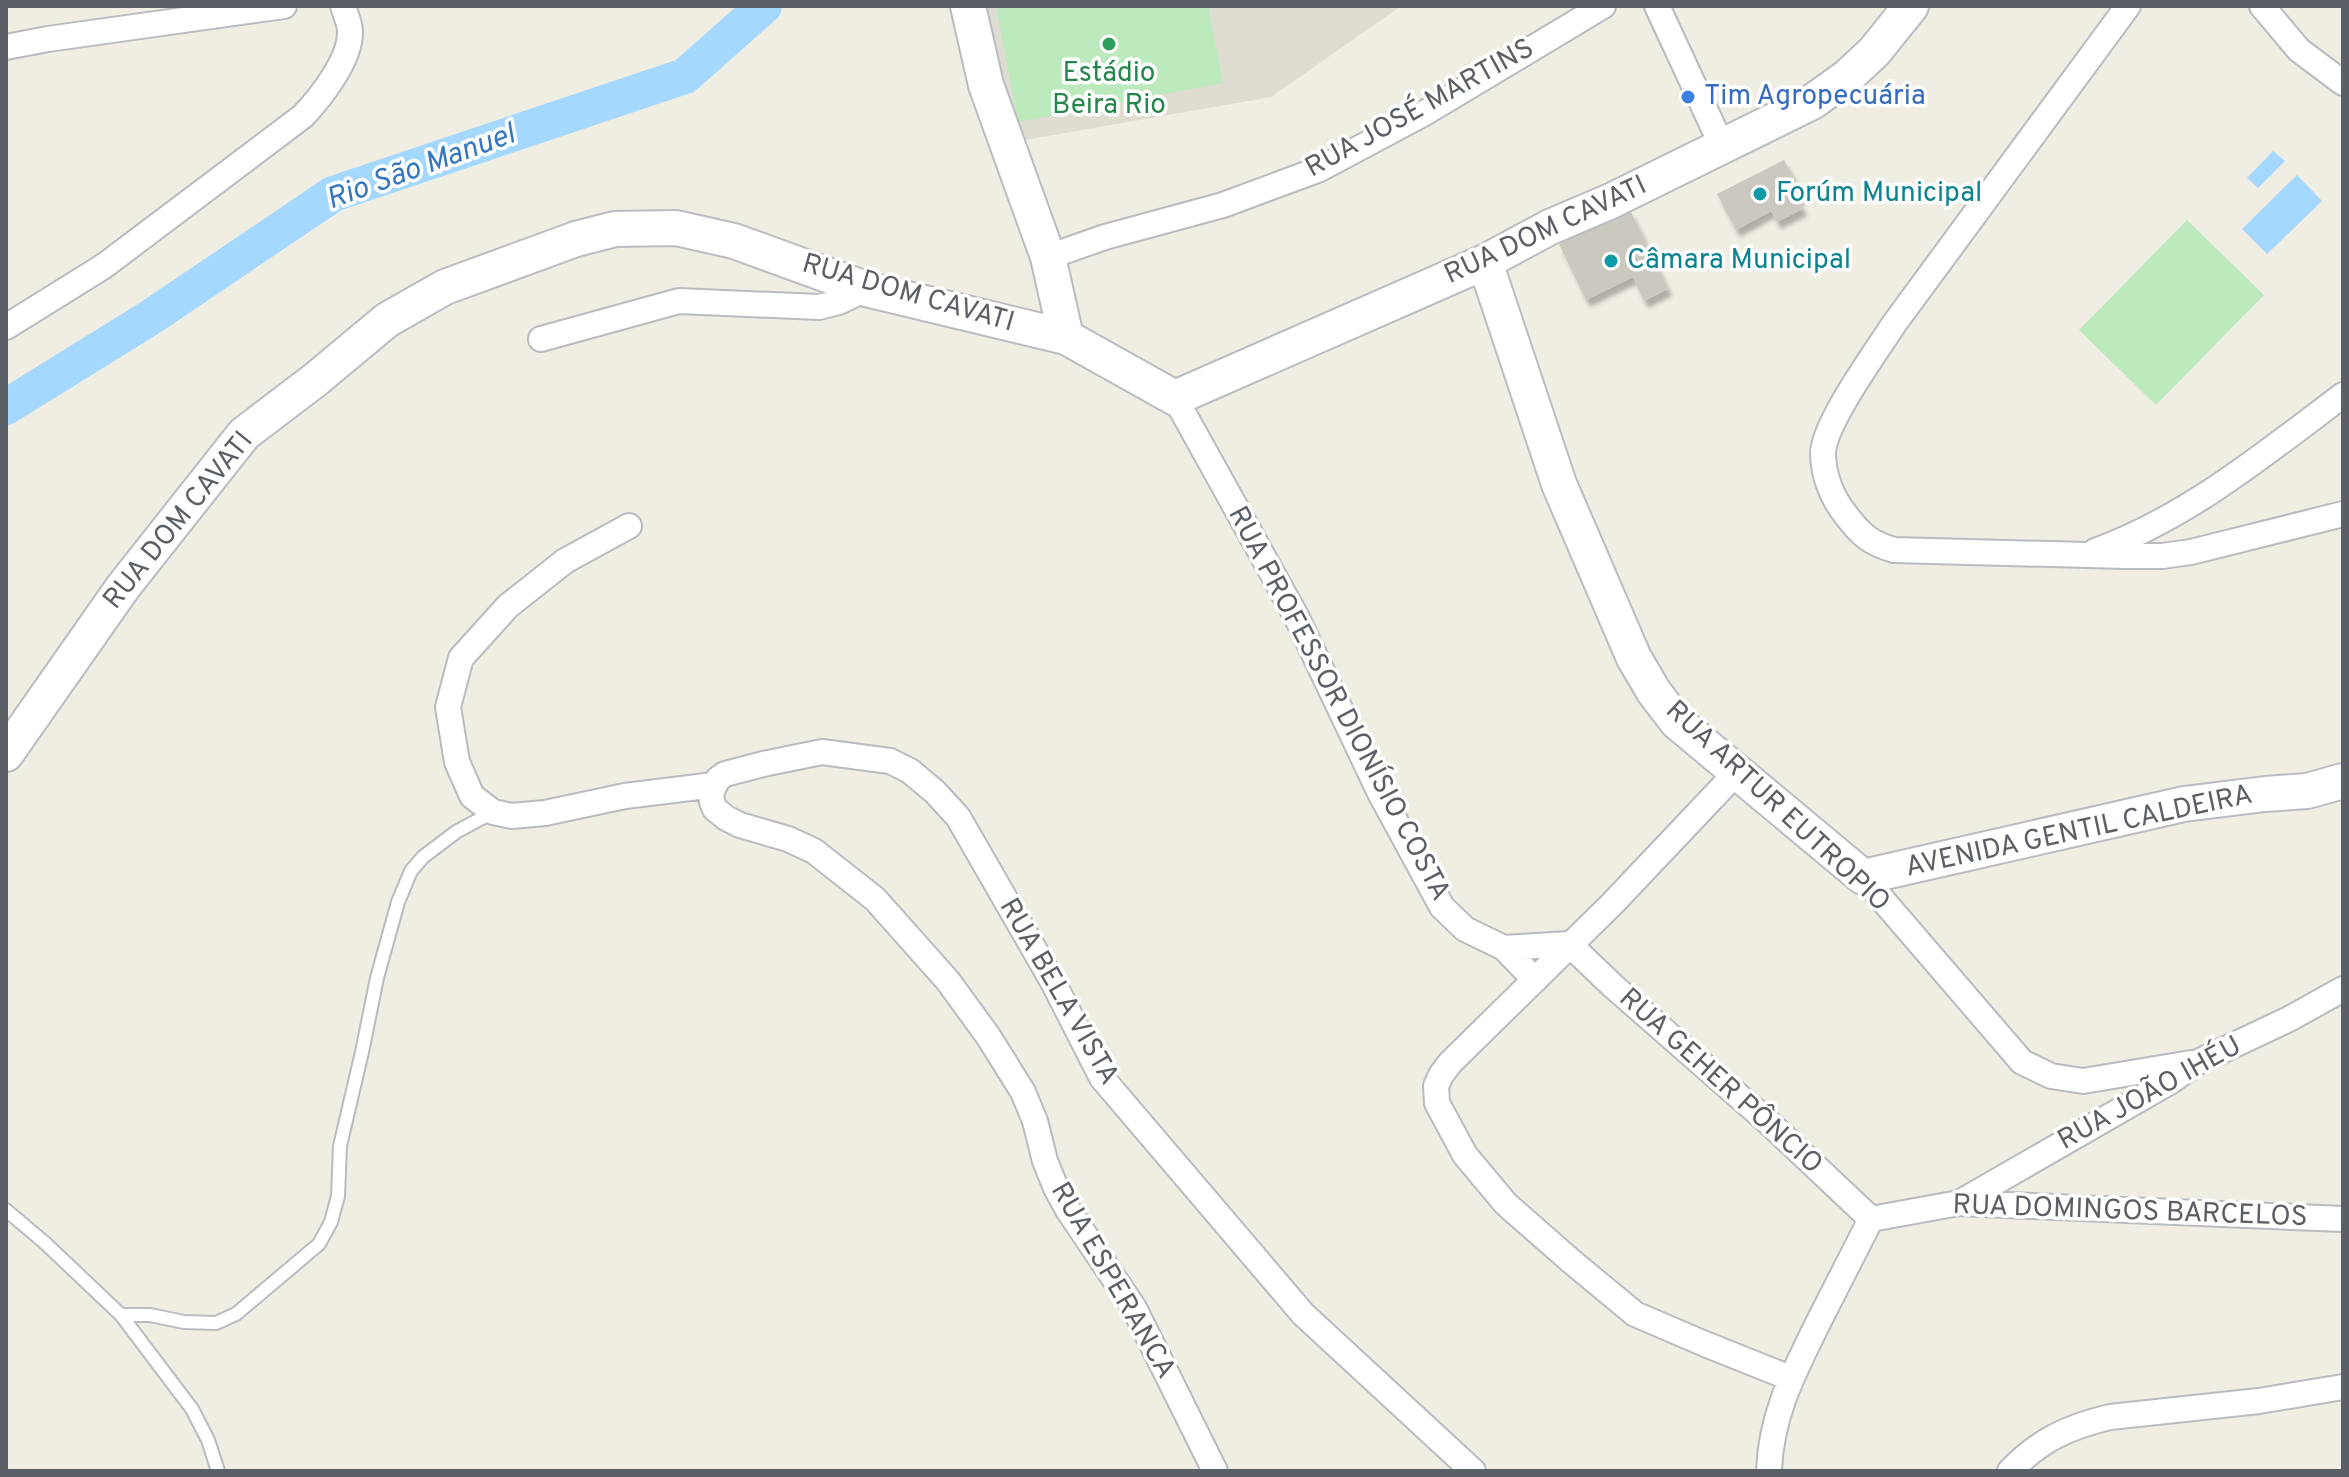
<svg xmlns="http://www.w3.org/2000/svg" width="2349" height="1477" viewBox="0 0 2349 1477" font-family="Overpass,sans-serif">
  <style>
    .education { fill: #dfdcd2 }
    .pitch { fill: #bdeabd }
    .water { fill: #a4d8ff }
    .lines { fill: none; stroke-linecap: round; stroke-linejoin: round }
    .river { stroke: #a4d8ff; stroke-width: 36 }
    .building { fill: #cbc8c0; filter: url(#shadow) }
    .lane-casing { stroke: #b8bcc1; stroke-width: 16 }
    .street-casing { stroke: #b8bcc1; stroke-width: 28 }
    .secondary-casing { stroke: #b9bdc3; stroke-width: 38 }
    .lane { stroke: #fff; stroke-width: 12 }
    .street { stroke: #fff; stroke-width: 24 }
    .secondary { stroke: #fff; stroke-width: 34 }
    .leisure-dot { fill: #2e9e5b; stroke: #fff; stroke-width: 3 }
    .shop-dot { fill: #3f7fe0; stroke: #fff; stroke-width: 3 }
    .culture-dot { fill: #0f9aa8; stroke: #fff; stroke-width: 3 }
    .labels { text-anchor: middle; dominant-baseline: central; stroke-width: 7; stroke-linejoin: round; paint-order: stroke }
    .leisure-label { font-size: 28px; fill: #27864d; stroke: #fff }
    .shop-label { font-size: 28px; fill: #366cbe; stroke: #fff; text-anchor: start }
    .street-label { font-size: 28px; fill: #5b6066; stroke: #fff }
    .culture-label { font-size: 28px; fill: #0d838f; stroke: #fff; text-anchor: start }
    .water-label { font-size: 30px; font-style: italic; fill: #3578bd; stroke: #fff }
  </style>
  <defs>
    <filter id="shadow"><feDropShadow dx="4" dy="7" stdDeviation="2" flood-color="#0004"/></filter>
  </defs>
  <rect width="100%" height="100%" fill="#f0ede3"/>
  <path class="education" d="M 986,6 L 1401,6 L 1271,97 L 1019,141 Z"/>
  <path class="pitch" d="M 996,6 L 1208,6 L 1223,83 L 1018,122 Z
    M 2187,220 L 2264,295 L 2156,405 L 2079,330 Z"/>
  <path class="water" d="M 2273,151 L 2285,161 L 2258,188 L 2247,178 Z
    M 2297,175 L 2322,201 L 2267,254 L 2242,229 Z"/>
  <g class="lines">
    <path class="river" d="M 6,407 L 151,317 L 333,194 L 685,76 L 764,6"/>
  </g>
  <path class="building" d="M 1784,160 L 1803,195 L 1797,198 L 1803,209 L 1777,222 L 1771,211 L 1736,230 L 1717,194 Z
    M 1630,210 L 1668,289 L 1644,301 L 1633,277 L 1586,300 L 1559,244 Z"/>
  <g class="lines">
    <defs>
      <path id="lane" d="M 6,1210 L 44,1242 L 121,1315 L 192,1409 L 208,1440 L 218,1471
        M 121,1315 L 150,1315 L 184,1322 L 216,1323 L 236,1314 L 319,1244 L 331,1222 L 338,1196 L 340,1146 L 362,1052 L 377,978 L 398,902 L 411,871 L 423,857 L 456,832 L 493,812"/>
      <path id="street" d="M 1657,6 L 1722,146
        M 2128,6 L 1894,324 C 1876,352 1824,423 1823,453 C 1823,475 1832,498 1846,515 C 1861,535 1870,543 1894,550 L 2125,556 L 2162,556 L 2191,552 L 2343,514
        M 2262,6 L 2299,50 L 2343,83
        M 6,47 L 48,39 L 284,6
        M 1048,257 L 1105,237 L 1223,205 L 1320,169 L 1423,114 L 1603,6
        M 6,327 L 104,266 L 303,116 C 321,97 351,59 350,31 C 350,24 345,13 343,6
        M 541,339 L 679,301 L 819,307 L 839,302 L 866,289
        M 1175,398 L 1296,616 L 1380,793 L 1442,907 L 1465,929 L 1504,948 L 1535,980
        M 629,526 L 565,561 L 508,606 L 461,658 L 448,707 L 457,762 L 472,796 L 493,812 L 512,816 L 545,813 L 625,796 L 714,785
        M 2095,551 C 2187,518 2266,453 2343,395
        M 1737,772 L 1612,904 L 1450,1063 L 1441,1075 L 1436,1086 L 1437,1103 L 1465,1155 L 1506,1204 L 1571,1261 L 1635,1314 L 1705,1344 L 1790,1378
        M 1863,877 L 2022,1062 L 2051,1076 L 2083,1081 L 2191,1063
        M 1504,948 L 1569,944 L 1613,986 L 1766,1120 L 1871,1219
        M 1959,1203 L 2171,1081 L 2198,1062 L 2289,1019 L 2343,989
        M 1871,1219 L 1959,1203 L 2343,1219
        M 1215,1471 L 1134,1308 L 1068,1210 L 1056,1188 L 1045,1161 L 1035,1121 L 1023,1092 L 988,1036 L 948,981 L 875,899 L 814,851 L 788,839 L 740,825 L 726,818 L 715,809 L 712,802 L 711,793 L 718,779 L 725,774 L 763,764 L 822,752 L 890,761 L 910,771 L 935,792 L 958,817 L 1053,982 L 1102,1078 L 1303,1314 L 1473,1471
        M 1769,1471 C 1771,1413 1795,1370 1820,1319 C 1837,1286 1854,1252 1871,1219
        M 2010,1471 C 2040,1440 2068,1427 2110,1417 L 2259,1401 L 2343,1387"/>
      <path id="secondary" d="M 968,6 L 986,85 L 1048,257 L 1066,337
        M 1485,262 L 1559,484 L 1634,658 L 1654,692 L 1677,722 L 1863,877 L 2184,804 L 2265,794 L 2307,791 L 2343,781
        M 6,754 L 123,587 L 244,434 L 315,380 L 387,320 L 445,287 L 576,239 L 615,229 L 676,228 L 734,241 L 866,289 L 1066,337 L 1175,398 L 1485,262 L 1550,227 L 1611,201 L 1812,102 L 1847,77 L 1874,52 L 1911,6"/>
    </defs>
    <use href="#lane" class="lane-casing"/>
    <use href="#street" class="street-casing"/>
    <use href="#secondary" class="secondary-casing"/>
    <use href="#lane" class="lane"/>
    <use href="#street" class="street"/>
    <use href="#secondary" class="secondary"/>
  </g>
  <circle class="leisure-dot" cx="1109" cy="44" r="8"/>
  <circle class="shop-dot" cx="1688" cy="97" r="8"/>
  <g class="culture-dot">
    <circle cx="1760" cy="194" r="8"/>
    <circle cx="1611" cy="261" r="8"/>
  </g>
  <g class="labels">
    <g class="leisure-label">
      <text x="1109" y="74">Estádio<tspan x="1109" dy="32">Beira Rio</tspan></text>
    </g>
    <g class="shop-label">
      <text x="1704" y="97">Tim Agropecuária</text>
    </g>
    <g class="street-label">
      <text transform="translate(1420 109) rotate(-29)">RUA JOSÉ MARTINS</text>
      <text transform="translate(1546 231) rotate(-25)">RUA DOM CAVATI</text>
      <text transform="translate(908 294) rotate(16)">RUA DOM CAVATI</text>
      <text transform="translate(179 521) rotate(-51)">RUA DOM CAVATI</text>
      <text transform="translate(1338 704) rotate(62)">RUA PROFESSOR DIONÍSIO COSTA</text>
      <text transform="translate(1777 807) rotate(43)">RUA ARTUR EUTROPIO</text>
      <text transform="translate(2079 832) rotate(-12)">AVENIDA GENTIL CALDEIRA</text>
      <text transform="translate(1058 992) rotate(60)">RUA BELA VISTA</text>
      <text transform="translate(1720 1082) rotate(42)">RUA GEHER PÔNCIO</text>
      <text transform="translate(2150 1094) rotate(-29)">RUA JOÃO IHÉU</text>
      <text transform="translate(2130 1212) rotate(2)">RUA DOMINGOS BARCELOS</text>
      <text transform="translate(1112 1281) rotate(60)">RUA ESPERANCA</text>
    </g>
    <g class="culture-label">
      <text x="1776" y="194">Forúm Municipal</text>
      <text x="1627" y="261">Câmara Municipal</text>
    </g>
    <g class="water-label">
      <text transform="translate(421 168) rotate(-20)">Rio São Manuel</text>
    </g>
  </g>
  <rect width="2349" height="1477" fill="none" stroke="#5b6066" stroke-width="16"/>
</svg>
